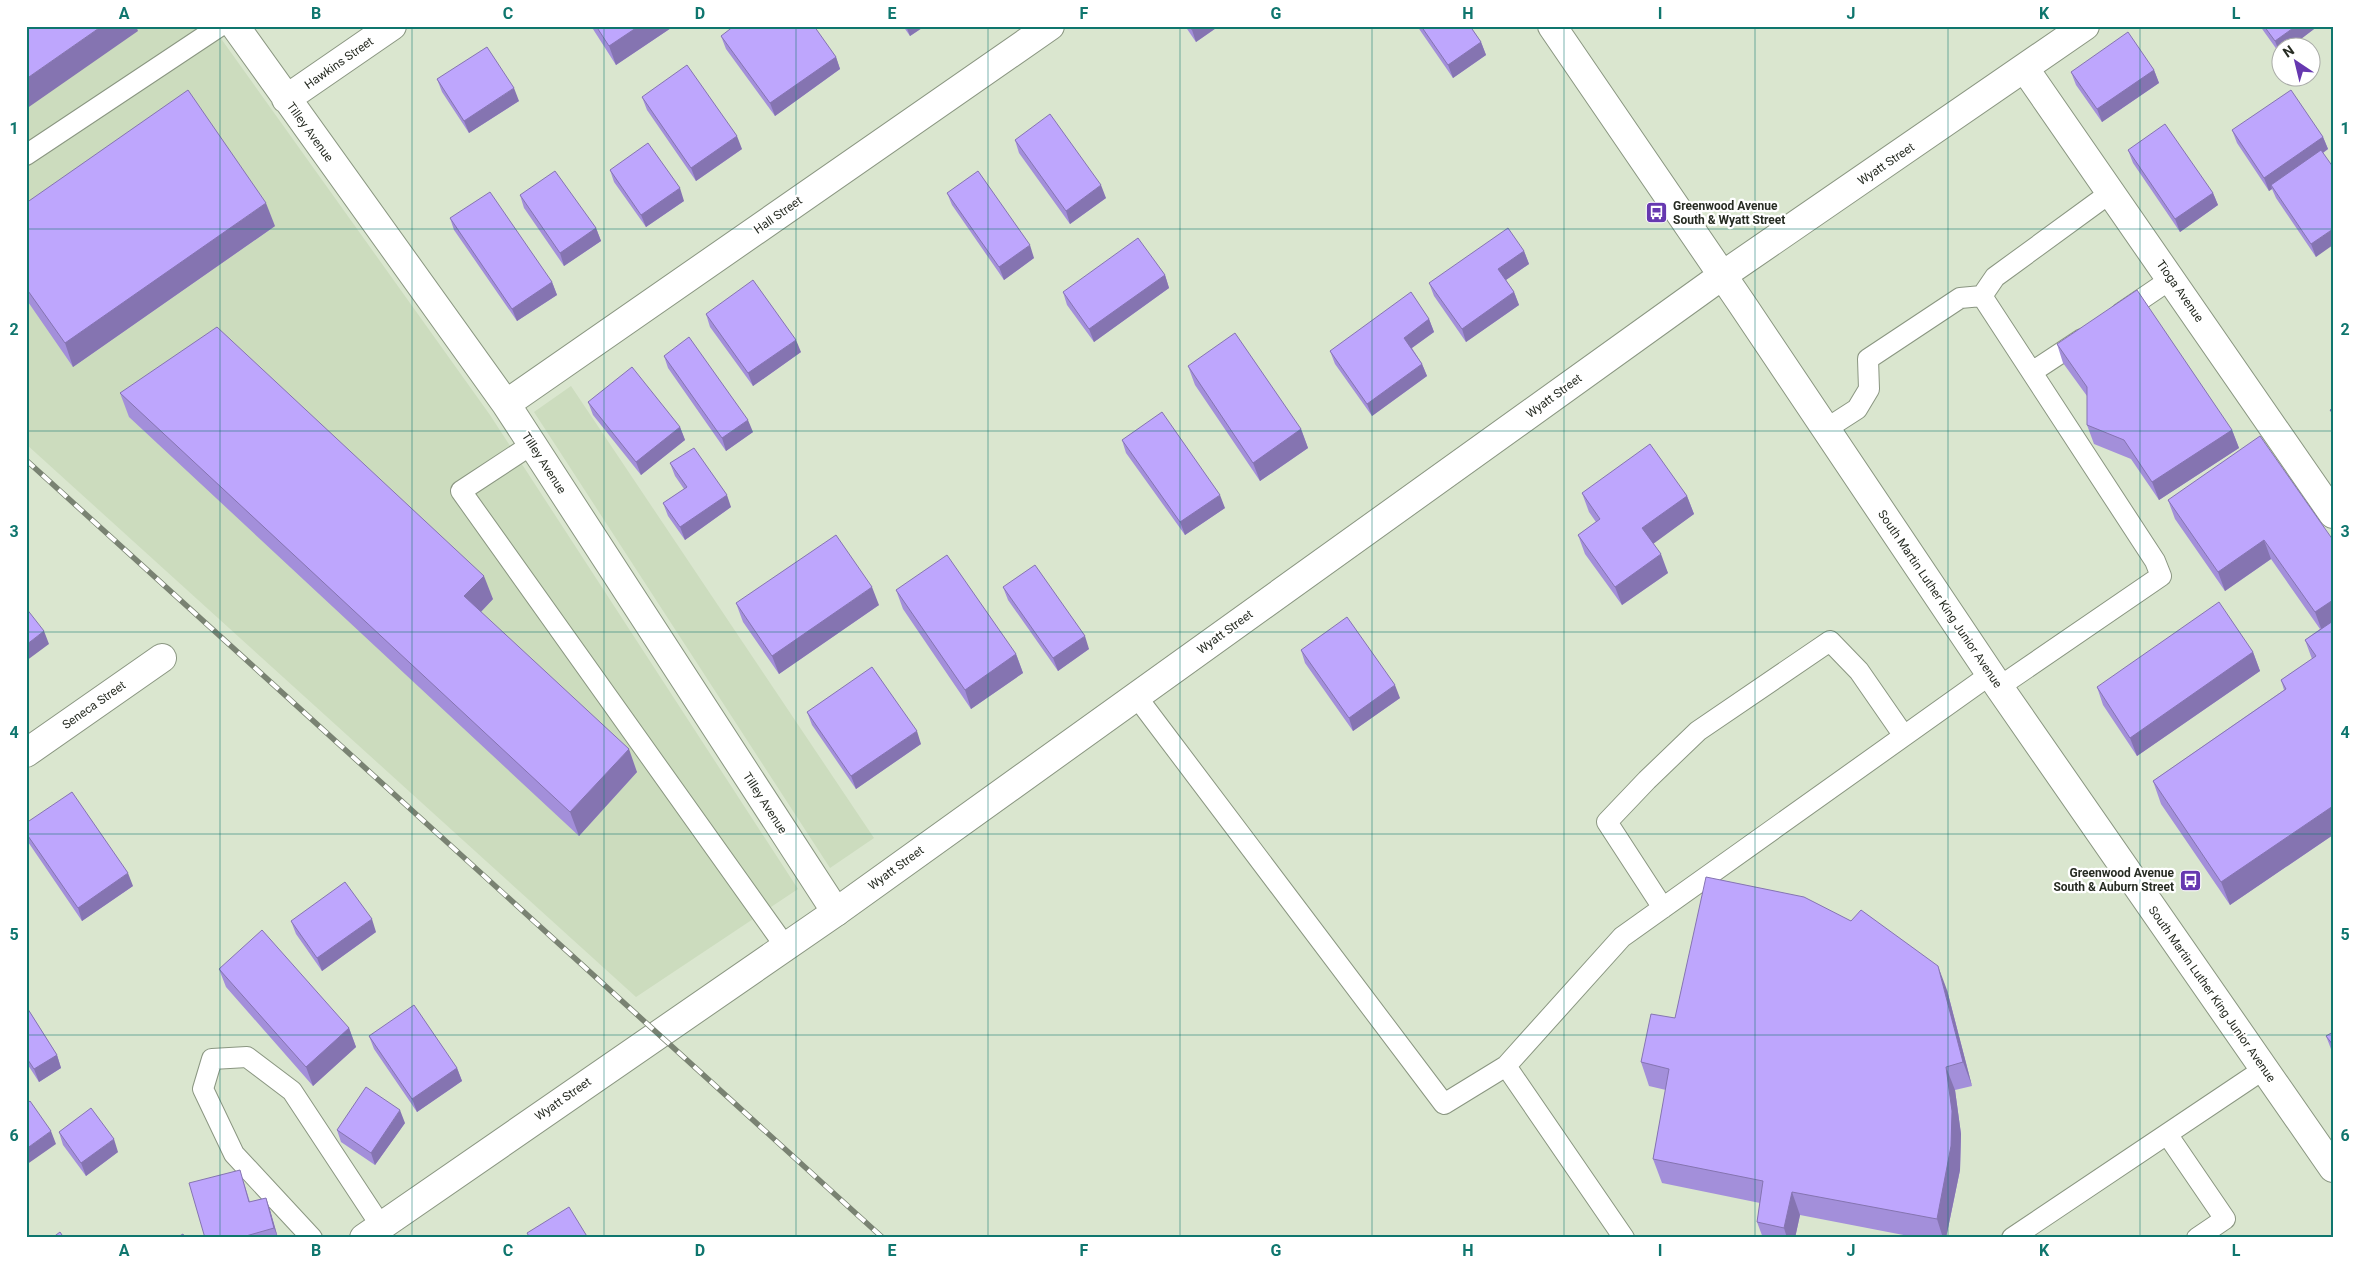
<svg xmlns="http://www.w3.org/2000/svg" width="2359" height="1264" viewBox="0 0 2359 1264" font-family="Roboto,sans-serif">
  <style>
    .built { fill: #ccdcbe }
    .lines { fill: none; stroke-linecap: round; stroke-linejoin: round }
    .service-casing { stroke: #8a9681; stroke-width: 22 }
    .minor-casing { stroke: #8a9681; stroke-width: 30 }
    .tertiary-casing { stroke: #8a9681; stroke-width: 30 }
    .service { stroke: #fff; stroke-width: 20 }
    .minor { stroke: #fff; stroke-width: 28 }
    .tertiary { stroke: #fff; stroke-width: 28 }
    .rail-casing { stroke: #798272; stroke-width: 5.5 }
    .rail { stroke: #fff; stroke-width: 4; stroke-dasharray: 11; stroke-linecap: butt }
    .wall { fill: #a38fda }
    .shaded-wall { fill: #8574b1 }
    .building { fill: #bea6fd; stroke: #8574b1 }
    .grid { fill: none; stroke: #0f766e; stroke-width: 1; stroke-opacity: 0.55 }
    .labels { text-anchor: middle; dominant-baseline: central; stroke-width: 4.5; stroke-linejoin: round; paint-order: stroke }
    .street-label { font-size: 12px; fill: #272c23; stroke: #fff }
    .poi-label { font-size: 12px; font-weight: bold; fill: #272c23; stroke: #fff; text-anchor: start }
    .neatline { fill: none; stroke: #0f766e; stroke-width: 2 }
    .grid-label { font-size: 16px; text-anchor: middle; font-weight: bold; fill: #0f766e }
  </style>
  <rect width="100%" height="100%" fill="#dae6cf"/>
  <path class="built" d="M 26,26 L 212,26 L 490,415 L 798,889 L 636,997 L 26,444 Z
    M 571,386 L 874,838 L 830,868 L 534,412 Z"/>
  <g class="lines">
    <defs>
      <path id="service" d="M 26,155 L 220,26
        M 1982,296 L 1995,277 L 2110,193
        M 2121,313 L 2171,279
        M 2032,372 L 2082,339
        M 1826,429 L 1857,409 L 1869,389 L 1868,359 L 1960,298 L 1982,296 L 2155,561 L 2161,576 L 1999,687
        M 531,445 L 461,491 L 785,946
        M 1136,696 L 1444,1104 L 1506,1066 L 1622,937 L 1991,674
        M 1663,908 L 1607,822 L 1647,780 L 1698,731 L 1830,641 L 1859,671 L 1904,736
        M 1506,1066 L 1624,1238
        M 2167,1134 L 2225,1219 L 2197,1238
        M 312,1238 L 234,1154 L 203,1089 L 212,1059 L 247,1057 L 292,1091 L 381,1226
        M 2012,1238 L 2264,1069"/>
      <path id="minor" d="M 235,26 L 506,404 L 836,912
        M 2025,69 L 2333,514
        M 286,99 L 392,26
        M 506,404 L 1050,26
        M 26,753 L 162,658"/>
      <path id="tertiary" d="M 1552,26 L 1742,304 L 1999,687 L 2333,1168
        M 364,1238 L 836,912 L 1723,275 L 2085,26"/>
    </defs>
    <use href="#service" class="service-casing"/>
    <use href="#minor" class="minor-casing"/>
    <use href="#tertiary" class="tertiary-casing"/>
    <use href="#service" class="service"/>
    <use href="#minor" class="minor"/>
    <use href="#tertiary" class="tertiary"/>
    <defs>
      <path id="rail" d="M 26,460 L 883,1238"/>
    </defs>
    <use href="#rail" class="rail-casing"/>
    <use href="#rail" class="rail"/>
  </g>
  <path class="wall" d="M 591,26 L 674,26 L 616,65 Z
    M 903,26 L 925,26 L 910,36 Z
    M 1185,26 L 1219,26 L 1196,42 Z
    M 1417,26 L 1470,26 L 1481,42 L 1486,55 L 1453,78 Z
    M 2260,26 L 2318,26 L 2289,48 L 2282,48 L 2280,54 Z
    M 721,36 L 836,57 L 840,69 L 775,116 L 726,49 Z
    M 2154,70 L 2159,83 L 2102,122 L 2076,85 L 2071,72 Z
    M 437,79 L 519,101 L 469,133 L 442,92 Z
    M 642,97 L 742,149 L 696,181 L 647,110 Z
    M 2232,130 L 2323,137 L 2328,149 L 2323,153 L 2316,257 L 2276,198 L 2272,189 L 2269,191 L 2237,143 Z
    M 1015,140 L 1106,198 L 1070,224 L 1019,153 Z
    M 2128,150 L 2213,193 L 2218,205 L 2180,232 L 2133,163 Z
    M 610,170 L 684,201 L 646,227 L 614,182 Z
    M 947,193 L 1034,258 L 1004,280 L 952,205 Z
    M 520,195 L 596,228 L 601,241 L 564,266 L 524,208 Z
    M 26,203 L 275,226 L 73,367 L 26,299 Z
    M 450,218 L 552,282 L 557,295 L 517,321 L 454,230 Z
    M 1524,251 L 1529,264 L 1506,280 L 1514,292 L 1519,305 L 1466,342 L 1434,296 L 1429,283 Z
    M 1165,275 L 1169,288 L 1094,342 L 1067,305 L 1063,292 Z
    M 706,314 L 801,352 L 753,386 L 710,327 Z
    M 1429,319 L 1434,332 L 1412,348 L 1422,364 L 1427,376 L 1372,416 L 1335,364 L 1330,351 Z
    M 2057,344 L 2232,430 L 2239,448 L 2159,500 L 2131,459 L 2094,444 L 2087,425 L 2087,396 L 2063,363 Z
    M 664,356 L 753,432 L 726,451 L 668,368 Z
    M 1188,366 L 1301,429 L 1308,448 L 1260,481 L 1195,385 Z
    M 120,393 L 493,599 L 481,612 L 637,772 L 579,836 L 129,417 Z
    M 588,402 L 680,427 L 685,440 L 641,475 L 593,415 Z
    M 1122,440 L 1225,508 L 1185,535 L 1126,453 Z
    M 670,463 L 731,507 L 685,540 L 668,516 L 663,503 L 684,489 L 675,476 Z
    M 1582,493 L 1687,496 L 1694,514 L 1653,543 L 1668,573 L 1622,605 L 1585,554 L 1578,535 L 1596,522 L 1589,512 Z
    M 2168,500 L 2333,540 L 2333,835 L 2230,905 L 2161,804 L 2153,781 L 2284,690 L 2281,680 L 2312,659 L 2305,640 L 2320,629 L 2271,559 L 2225,591 L 2175,519 Z
    M 1003,587 L 1089,649 L 1058,671 L 1008,600 Z
    M 896,590 L 1016,654 L 1023,673 L 971,709 L 903,609 Z
    M 736,603 L 879,605 L 779,674 L 743,622 Z
    M 1301,650 L 1400,698 L 1353,731 L 1305,663 Z
    M 2253,652 L 2260,671 L 2137,756 L 2103,705 L 2097,687 Z
    M 807,712 L 921,744 L 856,789 L 812,725 Z
    M 26,823 L 133,886 L 82,921 L 26,839 Z
    M 291,921 L 376,932 L 322,971 L 296,934 Z
    M 219,969 L 349,1028 L 356,1047 L 313,1086 L 226,987 Z
    M 1947,990 L 1972,1086 L 1955,1090 L 1961,1134 L 1960,1170 L 1946,1238 L 1919,1238 L 1800,1215 L 1795,1238 L 1763,1238 L 1757,1222 L 1760,1203 L 1662,1183 L 1653,1159 L 1666,1090 L 1649,1086 L 1641,1062 Z
    M 26,1006 L 57,1055 L 61,1068 L 39,1082 L 26,1062 Z
    M 2333,1032 L 2333,1051 L 2331,1049 L 2326,1036 Z
    M 369,1036 L 457,1068 L 462,1081 L 417,1112 L 374,1049 Z
    M 405,1123 L 375,1165 L 341,1142 L 337,1130 Z
    M 59,1132 L 118,1152 L 86,1176 L 63,1145 Z
    M 244,1183 L 250,1202 L 266,1198 L 270,1210 L 278,1238 L 205,1238 Z"/>
  <path class="shaded-wall" d="M 102,26 L 136,26 L 138,31 L 26,109 L 26,79 Z
    M 639,26 L 674,26 L 616,65 L 609,46 Z
    M 906,26 L 925,26 L 910,36 Z
    M 1197,26 L 1219,26 L 1196,42 L 1192,30 Z
    M 2296,26 L 2318,26 L 2289,48 L 2282,48 L 2282,53 L 2280,54 L 2275,41 Z
    M 1481,42 L 1486,55 L 1453,78 L 1448,65 Z
    M 836,57 L 840,69 L 775,116 L 770,103 Z
    M 2154,70 L 2159,83 L 2102,122 L 2097,109 Z
    M 514,88 L 519,101 L 469,133 L 464,121 Z
    M 737,136 L 742,149 L 696,181 L 691,168 Z
    M 2323,137 L 2328,149 L 2273,188 L 2271,185 L 2272,189 L 2269,191 L 2264,178 Z
    M 1101,185 L 1106,198 L 1070,224 L 1066,211 Z
    M 680,188 L 684,201 L 646,227 L 641,215 Z
    M 2213,193 L 2218,205 L 2180,232 L 2175,219 Z
    M 266,203 L 275,226 L 73,367 L 65,343 Z
    M 596,228 L 601,241 L 564,266 L 560,253 Z
    M 2333,229 L 2333,245 L 2316,257 L 2311,244 Z
    M 1030,245 L 1034,258 L 1004,280 L 999,267 Z
    M 1524,251 L 1529,264 L 1503,282 L 1498,269 Z
    M 1165,275 L 1169,288 L 1094,342 L 1089,329 Z
    M 552,282 L 557,295 L 517,321 L 512,309 Z
    M 1514,292 L 1519,305 L 1466,342 L 1462,329 Z
    M 1429,319 L 1434,332 L 1409,350 L 1404,338 Z
    M 796,340 L 801,352 L 753,386 L 748,373 Z
    M 1422,364 L 1427,376 L 1372,416 L 1367,404 Z
    M 748,420 L 753,432 L 726,451 L 722,438 Z
    M 680,427 L 685,440 L 641,475 L 636,462 Z
    M 1301,429 L 1308,448 L 1260,481 L 1253,463 Z
    M 2232,430 L 2239,448 L 2159,500 L 2152,482 Z
    M 727,495 L 731,507 L 685,540 L 680,527 Z
    M 1220,495 L 1225,508 L 1185,535 L 1180,522 Z
    M 1687,496 L 1694,514 L 1649,547 L 1642,528 Z
    M 2264,540 L 2271,559 L 2225,591 L 2218,572 Z
    M 1661,554 L 1668,573 L 1622,605 L 1615,587 Z
    M 484,576 L 493,599 L 473,620 L 464,596 Z
    M 872,587 L 879,605 L 779,674 L 772,656 Z
    M 2333,600 L 2333,623 L 2322,631 L 2315,612 Z
    M 44,631 L 49,644 L 26,661 L 26,645 Z
    M 1085,636 L 1089,649 L 1058,671 L 1053,658 Z
    M 2253,652 L 2260,671 L 2137,756 L 2130,738 Z
    M 1016,654 L 1023,673 L 971,709 L 965,690 Z
    M 1395,685 L 1400,698 L 1353,731 L 1349,718 Z
    M 917,731 L 921,744 L 856,789 L 851,776 Z
    M 629,749 L 637,772 L 579,836 L 570,812 Z
    M 2333,806 L 2333,835 L 2230,905 L 2221,882 Z
    M 128,873 L 133,886 L 82,921 L 78,908 Z
    M 372,919 L 376,932 L 322,971 L 317,958 Z
    M 1938,966 L 1947,990 L 1972,1086 L 1963,1062 Z
    M 349,1028 L 356,1047 L 313,1086 L 306,1067 Z
    M 57,1055 L 61,1068 L 39,1082 L 34,1069 Z
    M 1946,1067 L 1955,1090 L 1961,1134 L 1960,1170 L 1946,1238 L 1943,1238 L 1937,1219 Z
    M 457,1068 L 462,1081 L 417,1112 L 412,1099 Z
    M 26,1096 L 27,1096 L 32,1108 L 26,1112 Z
    M 400,1110 L 405,1123 L 375,1165 L 371,1153 Z
    M 51,1131 L 56,1144 L 26,1165 L 26,1149 Z
    M 114,1139 L 118,1152 L 86,1176 L 81,1163 Z
    M 1792,1192 L 1800,1215 L 1795,1238 L 1787,1238 L 1784,1228 Z
    M 266,1198 L 270,1210 L 278,1238 L 274,1228 Z"/>
  <path class="building" d="M 26,26 L 102,26 L 26,79 Z
    M 596,26 L 639,26 L 609,46 Z
    M 734,26 L 814,26 L 836,57 L 770,103 L 721,36 Z
    M 1190,26 L 1197,26 L 1192,30 Z
    M 1421,26 L 1470,26 L 1481,42 L 1448,65 Z
    M 2264,26 L 2296,26 L 2275,41 Z
    M 2128,32 L 2154,70 L 2097,109 L 2071,72 Z
    M 487,47 L 514,88 L 464,121 L 437,79 Z
    M 687,65 L 737,136 L 691,168 L 642,97 Z
    M 188,90 L 266,203 L 65,343 L 26,288 L 26,203 Z
    M 2291,90 L 2323,137 L 2264,178 L 2232,130 Z
    M 1050,114 L 1101,185 L 1066,211 L 1015,140 Z
    M 2165,124 L 2213,193 L 2175,219 L 2128,150 Z
    M 648,143 L 680,188 L 641,215 L 610,170 Z
    M 2321,150 L 2333,167 L 2333,229 L 2311,244 L 2271,185 Z
    M 555,171 L 596,228 L 560,253 L 520,195 Z
    M 978,171 L 1030,245 L 999,267 L 947,193 Z
    M 490,192 L 552,282 L 512,309 L 450,218 Z
    M 1508,228 L 1524,251 L 1498,269 L 1514,292 L 1462,329 L 1429,283 Z
    M 1138,238 L 1165,275 L 1089,329 L 1063,292 Z
    M 753,280 L 796,340 L 748,373 L 706,314 Z
    M 2137,290 L 2232,430 L 2152,482 L 2124,440 L 2087,425 L 2087,387 L 2057,344 Z
    M 1411,292 L 1429,319 L 1404,338 L 1422,364 L 1367,404 L 1330,351 Z
    M 217,327 L 484,576 L 464,596 L 629,749 L 570,812 L 120,393 Z
    M 1235,333 L 1301,429 L 1253,463 L 1188,366 Z
    M 689,337 L 748,420 L 722,438 L 664,356 Z
    M 632,367 L 680,427 L 636,462 L 588,402 Z
    M 2333,408 L 2333,414 L 2330,410 Z
    M 1162,412 L 1220,495 L 1180,522 L 1122,440 Z
    M 2260,436 L 2333,540 L 2333,600 L 2315,612 L 2264,540 L 2218,572 L 2168,500 Z
    M 1650,444 L 1687,496 L 1642,528 L 1661,554 L 1615,587 L 1578,535 L 1600,519 L 1582,493 Z
    M 694,448 L 727,495 L 680,527 L 663,503 L 687,487 L 670,463 Z
    M 836,535 L 872,587 L 772,656 L 736,603 Z
    M 947,555 L 1016,654 L 965,690 L 896,590 Z
    M 1035,565 L 1085,636 L 1053,658 L 1003,587 Z
    M 2219,602 L 2253,652 L 2130,738 L 2097,687 Z
    M 26,608 L 44,631 L 26,645 Z
    M 1347,617 L 1395,685 L 1349,718 L 1301,650 Z
    M 2333,621 L 2333,806 L 2221,882 L 2153,781 L 2286,689 L 2281,680 L 2316,656 L 2305,640 Z
    M 872,667 L 917,731 L 851,776 L 807,712 Z
    M 72,792 L 128,873 L 78,908 L 26,833 L 26,823 Z
    M 1706,877 L 1804,897 L 1851,921 L 1861,910 L 1938,966 L 1963,1062 L 1946,1067 L 1952,1111 L 1951,1146 L 1937,1219 L 1792,1192 L 1784,1228 L 1757,1222 L 1763,1181 L 1653,1159 L 1669,1069 L 1641,1062 L 1651,1014 L 1675,1018 Z
    M 345,882 L 372,919 L 317,958 L 291,921 Z
    M 262,930 L 349,1028 L 306,1067 L 219,969 Z
    M 414,1005 L 457,1068 L 412,1099 L 369,1036 Z
    M 26,1006 L 57,1055 L 34,1069 L 26,1057 Z
    M 2333,1032 L 2333,1045 L 2326,1036 Z
    M 366,1087 L 400,1110 L 371,1153 L 337,1130 Z
    M 30,1101 L 51,1131 L 26,1149 L 26,1104 Z
    M 91,1108 L 114,1139 L 81,1163 L 59,1132 Z
    M 240,1170 L 249,1202 L 266,1198 L 274,1228 L 239,1238 L 205,1238 L 189,1183 Z
    M 569,1207 L 588,1238 L 530,1238 L 527,1233 Z
    M 60,1232 L 64,1238 L 52,1238 Z
    M 183,1234 L 185,1238 L 176,1238 Z"/>
  <path class="grid" d="M 220,26 L 220,1238M 412,26 L 412,1238M 604,26 L 604,1238M 796,26 L 796,1238M 988,26 L 988,1238M 1180,26 L 1180,1238M 1372,26 L 1372,1238M 1564,26 L 1564,1238M 1755,26 L 1755,1238M 1948,26 L 1948,1238M 2140,26 L 2140,1238M 26,229 L 2333,229M 26,431 L 2333,431M 26,632 L 2333,632M 26,834 L 2333,834M 26,1035 L 2333,1035"/>
  <defs>
    <symbol id="bus-square" viewBox="-11 -11 22 22"><rect x="-9" y="-9" width="18" height="18" rx="4" fill="#6638b0" stroke="#fff"/><path d="M-5-6H5V4H4V6H2V4H-2V6H-4V4H-5ZM-3.5-4V0h7V-4ZM-3.5 1.2v1.5H-2V1.2ZM2 1.2v1.5H3.5V1.2Z" fill="#fff"/></symbol>
  </defs>
  <g fill-rule="evenodd">
    <use href="#bus-square" x="1644" y="200" width="25" height="25"/>
    <use href="#bus-square" x="2178" y="868" width="25" height="25"/>
  </g>
  <g class="labels">
    <g class="street-label">
      <text transform="translate(339 63) rotate(-35)">Hawkins Street</text>
      <text transform="translate(310 132) rotate(54)">Tilley Avenue</text>
      <text transform="translate(1886 164) rotate(-34)">Wyatt Street</text>
      <text transform="translate(778 215) rotate(-35)">Hall Street</text>
      <text transform="translate(2180 291) rotate(55)">Tioga Avenue</text>
      <text transform="translate(1554 396) rotate(-36)">Wyatt Street</text>
      <text transform="translate(544 463) rotate(57)">Tilley Avenue</text>
      <text transform="translate(1940 599) rotate(56)">South Martin Luther King Junior Avenue</text>
      <text transform="translate(1225 632) rotate(-36)">Wyatt Street</text>
      <text transform="translate(94 705) rotate(-35)">Seneca Street</text>
      <text transform="translate(765 803) rotate(57)">Tilley Avenue</text>
      <text transform="translate(896 868) rotate(-36)">Wyatt Street</text>
      <text transform="translate(2212 994) rotate(55)">South Martin Luther King Junior Avenue</text>
      <text transform="translate(563 1099) rotate(-35)">Wyatt Street</text>
    </g>
    <g class="poi-label">
      <text x="1673" y="206">Greenwood Avenue<tspan x="1673" dy="14">South &amp; Wyatt Street</tspan></text>
      <text x="2174" y="873" text-anchor="end">Greenwood Avenue<tspan x="2174" dy="14">South &amp; Auburn Street</tspan></text>
    </g>
  </g>
  <rect width="2359" height="1264" fill="none" stroke="#ffffff" stroke-width="55"/>
  <g transform="translate(2296 62) rotate(325)"><circle r="24" fill="#ffffff" stroke="#a9aba7"/>
  <path d="M0-4L9 19L0 12L-9 19Z" fill="#6638b0"/>
  <text y="-8" font-size="14" font-weight="bold" text-anchor="middle" fill="#272c23">N</text>
  </g>
  <rect x="28" y="28" width="2304" height="1208" class="neatline"/>
  <g class="grid-label">
    <text x="124" y="19">A</text>
    <text x="316" y="19">B</text>
    <text x="508" y="19">C</text>
    <text x="700" y="19">D</text>
    <text x="892" y="19">E</text>
    <text x="1084" y="19">F</text>
    <text x="1276" y="19">G</text>
    <text x="1468" y="19">H</text>
    <text x="1660" y="19">I</text>
    <text x="1851" y="19">J</text>
    <text x="2044" y="19">K</text>
    <text x="2236" y="19">L</text>
    <text x="14" y="134">1</text>
    <text x="2345" y="134">1</text>
    <text x="14" y="335">2</text>
    <text x="2345" y="335">2</text>
    <text x="14" y="537">3</text>
    <text x="2345" y="537">3</text>
    <text x="14" y="738">4</text>
    <text x="2345" y="738">4</text>
    <text x="14" y="940">5</text>
    <text x="2345" y="940">5</text>
    <text x="14" y="1141">6</text>
    <text x="2345" y="1141">6</text>
    <text x="124" y="1256">A</text>
    <text x="316" y="1256">B</text>
    <text x="508" y="1256">C</text>
    <text x="700" y="1256">D</text>
    <text x="892" y="1256">E</text>
    <text x="1084" y="1256">F</text>
    <text x="1276" y="1256">G</text>
    <text x="1468" y="1256">H</text>
    <text x="1660" y="1256">I</text>
    <text x="1851" y="1256">J</text>
    <text x="2044" y="1256">K</text>
    <text x="2236" y="1256">L</text>
  </g>
</svg>
